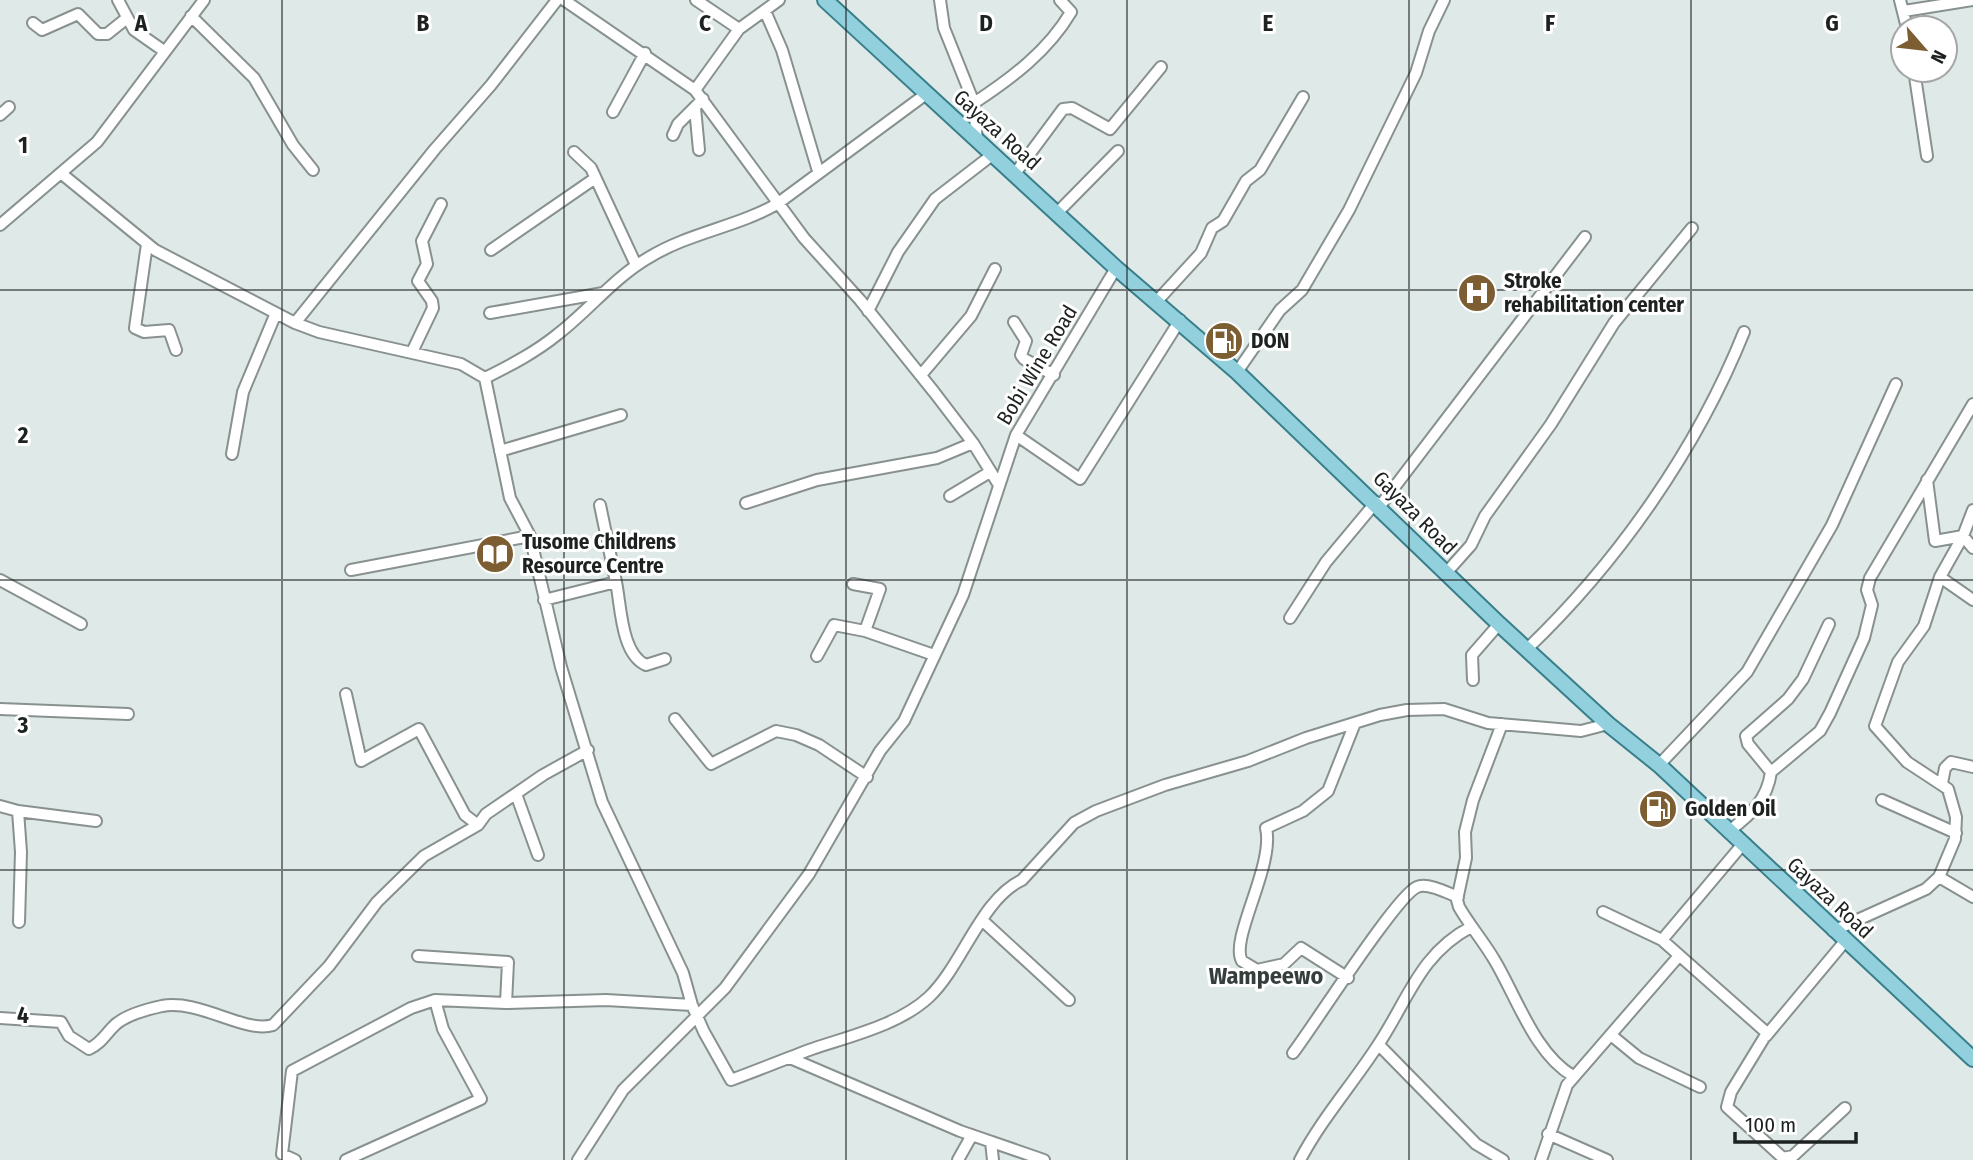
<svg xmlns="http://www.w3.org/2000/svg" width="1973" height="1160" viewBox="0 0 1973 1160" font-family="'Fira Sans Condensed',sans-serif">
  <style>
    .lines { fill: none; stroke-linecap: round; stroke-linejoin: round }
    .minor-casing { stroke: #889190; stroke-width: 14 }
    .major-casing { stroke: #387f8b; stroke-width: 18 }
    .minor { stroke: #fff; stroke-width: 10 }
    .major { stroke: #91d0dc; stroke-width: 14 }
    .grid { fill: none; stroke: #1d2120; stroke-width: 2; stroke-opacity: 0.55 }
    .labels { text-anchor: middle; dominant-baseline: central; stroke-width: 6; stroke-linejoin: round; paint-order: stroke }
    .street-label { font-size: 21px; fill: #1d2120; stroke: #fff }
    .poi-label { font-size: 21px; font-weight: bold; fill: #1d2120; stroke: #fff; text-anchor: start }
    .quarter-label { font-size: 24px; font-weight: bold; fill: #363e3d; stroke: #fff }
    .grid-label { font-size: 23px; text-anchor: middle; font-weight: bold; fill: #1d2120; stroke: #fff; stroke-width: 6; stroke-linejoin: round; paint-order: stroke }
  </style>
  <rect width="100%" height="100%" fill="#dfe9e8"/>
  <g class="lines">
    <defs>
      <path id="minor" d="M 118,0 L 134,30 L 164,51
        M 564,0 L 695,90 L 804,238 L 860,300 L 934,392 L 973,443 L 999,485
        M 696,0 L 739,29 L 779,0
        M 940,0 L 944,28 L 974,103 L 977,142
        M 1900,0 L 1907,28
        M 765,11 L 782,50 L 818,171
        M 1904,11 L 1973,0
        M 191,16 L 254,78 L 293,145 L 313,170
        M 33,23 L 42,30 L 78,14 L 98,34 L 107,34 L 127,18
        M 1914,70 L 1927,156
        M 695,90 L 739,29
        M 974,103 C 1012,78 1048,51 1071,12 L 1060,0
        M 695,108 L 699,150
        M 613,112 L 645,53
        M 0,115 L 9,107
        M 673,135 L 678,124 L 703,99
        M 574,152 L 591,168 L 636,265
        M 62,174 L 155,250 L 295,323 L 319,332 L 461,364 L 485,378 L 510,498 L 530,536 L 561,667 L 602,802 L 683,973 L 692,1005 L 704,1032 L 731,1080 C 758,1070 785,1059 812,1049 C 850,1036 899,1025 929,997 C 962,966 981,899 1022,880 L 1074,823 L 1096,811 L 1165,785 L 1248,761 L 1306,738 L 1380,715 L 1407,710 L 1444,709 L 1488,723 L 1581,731 L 1608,724
        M 1014,175 L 1063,109 L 1072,108 L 1110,129 L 1161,67
        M 1057,213 L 1118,151
        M 0,225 L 97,142 L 204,0
        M 147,244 L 135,328 L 144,332 L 169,330 L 176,350
        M 491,250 L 594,179
        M 1157,301 L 1201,253 L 1212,228 L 1223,221 L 1246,181 L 1260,170 L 1303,97
        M 868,311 L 898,252 L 935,199 L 992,155
        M 490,313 L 603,293
        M 1014,322 L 1026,341 L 1021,355 L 1024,359 L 1054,375
        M 295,323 L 435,149 L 491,85 L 557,0
        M 412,352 L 433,308 L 432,301 L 418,281 L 427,264 L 422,241 L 441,204
        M 1237,372 L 1280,310 L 1302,290 L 1349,210 L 1416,73 L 1429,31 L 1444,0
        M 921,375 L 971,316 L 995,269
        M 485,378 C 511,365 536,352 558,334 C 590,309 614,278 648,258 C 688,233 737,227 777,204 L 926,94
        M 1016,435 L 1080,479 L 1180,320
        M 500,451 L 621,415
        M 232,454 L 243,392 L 276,313
        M 1927,480 L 1935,541 L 1963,536 L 1973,548
        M 950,496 L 990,472
        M 746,503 L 817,480 L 937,458 L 973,443
        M 1380,506 L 1585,237
        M 351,570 L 530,536
        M 1446,573 L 1471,545 L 1485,516 L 1551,424 L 1614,323 L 1692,228
        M 1940,577 L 1973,600
        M 0,580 L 81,624
        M 616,582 C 621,606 621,654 646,665 L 665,659
        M 853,584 L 880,589 L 865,631 L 934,655
        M 544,600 L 616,582 L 600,505
        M 1290,618 L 1326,562 L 1376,502
        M 1527,649 C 1618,562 1697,449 1744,332
        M 817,656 L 834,625 L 865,631
        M 1473,680 L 1472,655 L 1499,624
        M 346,694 L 361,761 L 419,729 L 465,815 L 478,825
        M 0,709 L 128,714
        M 675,719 L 711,764 L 776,731 L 796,735 L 819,745 L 867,777
        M 1502,724 L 1473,800 L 1465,832 L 1466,858 L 1457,900 L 1459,907 C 1470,926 1484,942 1495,961 C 1517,998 1535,1054 1573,1076
        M 1659,765 L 1747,672 L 1832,525 L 1896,384
        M 1771,772 L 1748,744 L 1746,736 L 1788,699 L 1803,679 L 1829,624
        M 1942,783 L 1945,768 L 1951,762 L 1973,767
        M 516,794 L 538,855
        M 1882,800 L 1956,833
        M 0,806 L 18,811 L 21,852 L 19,922
        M 18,811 L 96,821
        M 1728,832 C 1750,815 1767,801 1771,772 L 1820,731 L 1830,713 L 1864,638 L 1872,605 L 1867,590 L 1870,578 L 1973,404
        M 1939,877 L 1973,897
        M 1603,912 L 1662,940 L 1767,1033 L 1731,1092 L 1727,1107 L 1783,1158 L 1793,1156 L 1845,1108
        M 983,921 L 1069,1000
        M 1833,931 L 1926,889 L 1939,877 L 1955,839 L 1956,817 L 1948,789 L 1907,762 L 1875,726 L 1898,662 L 1924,626 L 1940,577 L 1963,536 L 1973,510
        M 1662,940 L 1742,845
        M 418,956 L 508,962 L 506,1003
        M 1348,978 L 1301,948 L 1284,964 L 1257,970 L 1242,961 C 1229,940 1275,865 1266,828 L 1303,811 L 1328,791 L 1355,723
        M 0,1018 L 61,1022 L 69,1036 L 89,1049 C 102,1043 106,1033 116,1024 C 127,1015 148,1009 162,1006 C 200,999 245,1034 273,1025 L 329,966 L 377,902 L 424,856 L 478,825 L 486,814 L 543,775 L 588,750
        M 1611,1035 L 1639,1058 L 1700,1087
        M 1766,1036 L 1846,940
        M 1379,1045 L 1476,1144 L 1503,1160
        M 1293,1053 C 1313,1027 1397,895 1417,887 C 1427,882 1448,893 1458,897
        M 790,1058 L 960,1131 L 1044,1160
        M 1548,1134 L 1607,1160
        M 991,1142 L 993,1160
        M 295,1160 L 282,1154 L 292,1071 L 411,1008 L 435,1000 L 506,1003 L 606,1000 L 692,1005
        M 346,1160 L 481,1099 L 443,1029 L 435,1000
        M 578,1160 L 623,1090 L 725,988 L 809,874 L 880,751 L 904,721 L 963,595 L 1016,435 L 1116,268
        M 958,1160 L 972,1135
        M 1300,1160 C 1321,1120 1351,1086 1376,1048 C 1407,1003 1419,954 1471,927
        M 1541,1160 L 1567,1085 L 1678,957"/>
      <path id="major" d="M 825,0 L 1116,268 L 1237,372 L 1499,624 L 1608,724 L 1659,765 L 1973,1059"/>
    </defs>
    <use href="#minor" class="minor-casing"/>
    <use href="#major" class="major-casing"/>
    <use href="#minor" class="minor"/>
    <use href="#major" class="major"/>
  </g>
  <path class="grid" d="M 282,0 L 282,1160M 564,0 L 564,1160M 846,0 L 846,1160M 1127,0 L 1127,1160M 1409,0 L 1409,1160M 1691,0 L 1691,1160M 0,290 L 1973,290M 0,580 L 1973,580M 0,870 L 1973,870"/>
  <defs>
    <symbol id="hospital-disc" viewBox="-11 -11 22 22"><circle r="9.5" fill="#7c5e32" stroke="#fff"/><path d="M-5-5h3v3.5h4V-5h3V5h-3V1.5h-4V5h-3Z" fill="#fff"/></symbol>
    <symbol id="fuel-disc" viewBox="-11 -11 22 22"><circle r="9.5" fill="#7c5e32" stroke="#fff"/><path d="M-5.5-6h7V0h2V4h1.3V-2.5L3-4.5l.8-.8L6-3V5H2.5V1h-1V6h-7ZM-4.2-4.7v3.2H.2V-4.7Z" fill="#fff"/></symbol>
    <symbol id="library-disc" viewBox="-11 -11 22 22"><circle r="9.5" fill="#7c5e32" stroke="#fff"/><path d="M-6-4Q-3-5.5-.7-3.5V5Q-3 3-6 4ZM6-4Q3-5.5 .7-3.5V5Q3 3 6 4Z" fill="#fff"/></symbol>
  </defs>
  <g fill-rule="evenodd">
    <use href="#hospital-disc" x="1455" y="271" width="44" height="44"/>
    <use href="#fuel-disc" x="1202" y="319" width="44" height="44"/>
    <use href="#library-disc" x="473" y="532" width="44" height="44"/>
    <use href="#fuel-disc" x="1636" y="787" width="44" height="44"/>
  </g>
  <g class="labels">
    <g class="street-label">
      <text transform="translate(997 130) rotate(42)">Gayaza Road</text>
      <text transform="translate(1037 365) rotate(-59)">Bobi Wine Road</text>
      <text transform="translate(1415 513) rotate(45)">Gayaza Road</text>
      <text transform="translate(1830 898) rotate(43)">Gayaza Road</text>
    </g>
    <g class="poi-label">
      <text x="1504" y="281">Stroke<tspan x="1504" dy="24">rehabilitation center</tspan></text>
      <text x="1251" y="341">DON</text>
      <text x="522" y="542">Tusome Childrens<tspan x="522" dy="24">Resource Centre</tspan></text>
      <text x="1685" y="809">Golden Oil</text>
    </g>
    <g class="quarter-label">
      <text x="1266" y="976">Wampeewo</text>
    </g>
  </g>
  <g class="grid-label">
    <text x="141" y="31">A</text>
    <text x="423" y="31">B</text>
    <text x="705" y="31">C</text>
    <text x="986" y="31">D</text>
    <text x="1268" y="31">E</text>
    <text x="1550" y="31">F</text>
    <text x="1832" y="31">G</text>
    <text x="23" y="153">1</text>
    <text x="23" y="443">2</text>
    <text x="23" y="733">3</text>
    <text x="23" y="1023">4</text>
  </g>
  <g transform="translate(1924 49) rotate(118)"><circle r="33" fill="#ffffff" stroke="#a5a6a6" stroke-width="2"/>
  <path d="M0-5L12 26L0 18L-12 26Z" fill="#7c5e32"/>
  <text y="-10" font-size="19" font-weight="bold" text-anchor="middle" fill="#1d2120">N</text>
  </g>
  <path d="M1735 1132v10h121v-10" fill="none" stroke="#1d2120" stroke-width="3.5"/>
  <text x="1745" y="1132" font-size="21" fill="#1d2120" stroke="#ffffff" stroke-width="5" paint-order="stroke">100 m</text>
</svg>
